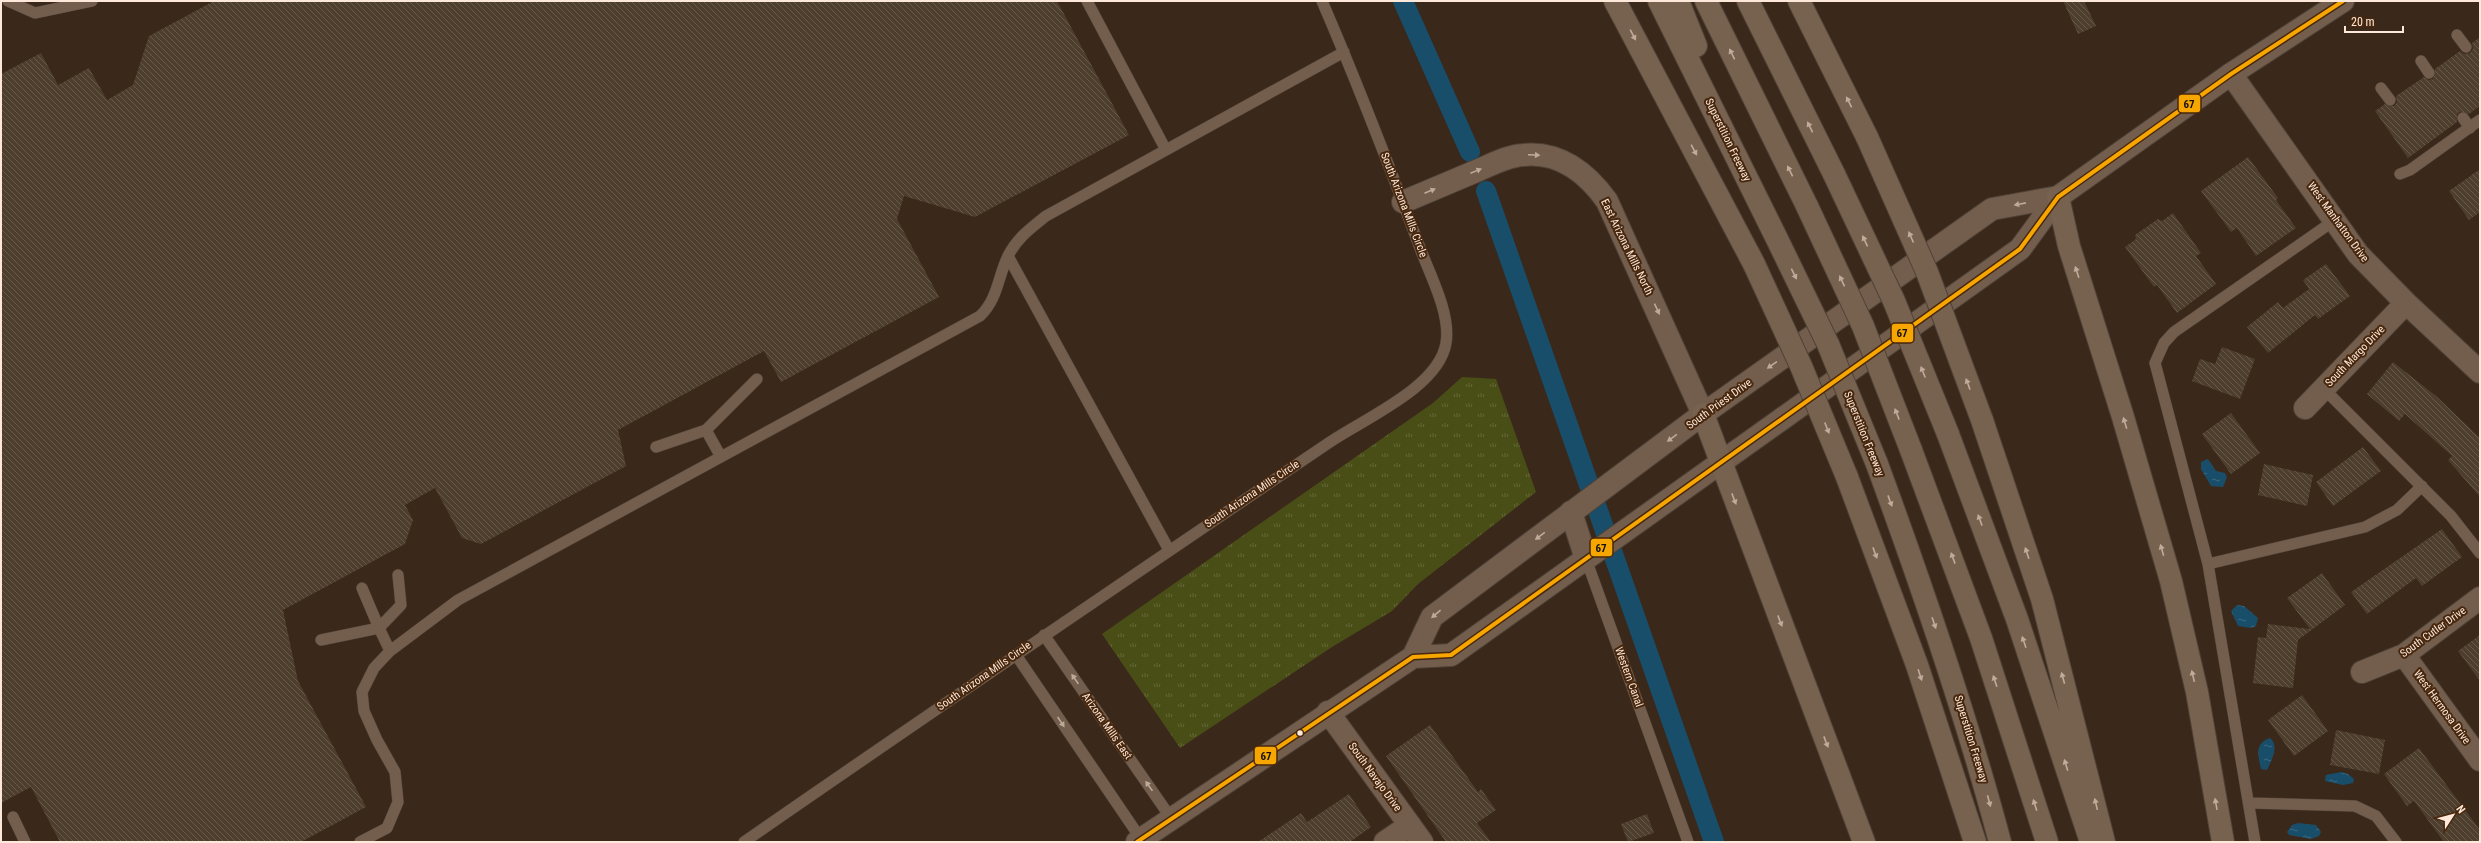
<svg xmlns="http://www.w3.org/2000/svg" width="2481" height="843" viewBox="0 0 2481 843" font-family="'Roboto Condensed',sans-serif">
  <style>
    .grass { fill: url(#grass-tufts) }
    .water { fill: url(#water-ripples) }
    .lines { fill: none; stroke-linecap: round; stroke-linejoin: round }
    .canal { stroke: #194e6a; stroke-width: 20 }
    .building { fill: url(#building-back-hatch) }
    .service-casing { stroke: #4f4237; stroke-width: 12 }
    .minor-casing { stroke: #4f4237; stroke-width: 24 }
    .secondary-casing { stroke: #4f4237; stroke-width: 24 }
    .motorway-casing { stroke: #4f4237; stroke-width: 24 }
    .service { stroke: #735e4d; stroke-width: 11 }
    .minor { stroke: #735e4d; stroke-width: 22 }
    .secondary { stroke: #735e4d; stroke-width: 22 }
    .motorway { stroke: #77614f; stroke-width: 22 }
    .motorway-bridge-casing { stroke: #4f4237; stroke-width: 24; stroke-linecap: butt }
    .motorway-bridge { stroke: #77614f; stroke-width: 22 }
    .bus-1-casing { stroke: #47270d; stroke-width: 7 }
    .bus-1 { stroke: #f7a600; stroke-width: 4 }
    .oneway { fill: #c1ab9b }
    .oneway2 { fill: #bfaa9a }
    .bus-dot { fill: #fee8d9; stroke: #47270d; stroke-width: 1.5 }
    .labels { text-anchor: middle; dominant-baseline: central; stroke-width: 4; stroke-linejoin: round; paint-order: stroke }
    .street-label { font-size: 11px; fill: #fee8d9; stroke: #47270d }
    .line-badge { stroke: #47270d; stroke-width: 1.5 }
    .pale-badge-label { font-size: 11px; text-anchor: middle; font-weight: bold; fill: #111 }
  </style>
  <defs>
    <pattern id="grass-tufts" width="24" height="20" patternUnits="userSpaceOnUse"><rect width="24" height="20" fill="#494e17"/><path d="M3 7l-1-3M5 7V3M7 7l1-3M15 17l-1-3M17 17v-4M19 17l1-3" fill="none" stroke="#646838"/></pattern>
    <pattern id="water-ripples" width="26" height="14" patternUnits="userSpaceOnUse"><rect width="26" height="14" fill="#194e6a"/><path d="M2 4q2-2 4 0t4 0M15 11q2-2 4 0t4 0" fill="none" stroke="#3c687f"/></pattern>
    <pattern id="building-back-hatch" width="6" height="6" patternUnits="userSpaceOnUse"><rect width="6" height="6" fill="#4d3e2d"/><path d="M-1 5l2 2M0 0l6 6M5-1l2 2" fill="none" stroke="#685a4b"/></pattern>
  </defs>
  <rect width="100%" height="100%" fill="#3a281a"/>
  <path class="grass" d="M 1462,377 L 1496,379 L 1536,492 L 1418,584 L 1392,611 L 1332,647 L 1180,748 L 1102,634 L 1433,403 Z"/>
  <path class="water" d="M 2208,459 L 2216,471 L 2225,473 L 2227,477 L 2223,487 L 2211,486 L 2201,469 L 2201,462 Z
    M 2237,605 L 2244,606 L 2258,618 L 2256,626 L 2251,628 L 2238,626 L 2231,611 Z
    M 2270,738 C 2280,746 2271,761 2267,770 L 2261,769 C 2258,755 2254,744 2270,738 Z
    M 2341,772 L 2348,774 L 2354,779 L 2353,783 L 2343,785 L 2325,781 L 2326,775 Z
    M 2298,823 L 2316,825 L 2321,832 L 2319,836 L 2311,839 L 2289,835 L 2287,832 L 2292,825 Z"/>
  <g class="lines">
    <path class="canal" d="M 1403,1 L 1470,152
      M 1486,191 L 1714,842"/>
  </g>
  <path class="building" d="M 214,1 L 1057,1 L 1129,135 L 975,217 L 904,196 L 897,219 L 939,297 L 781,382 L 764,351 L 618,430 L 626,466 L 481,544 L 462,538 L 435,488 L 405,505 L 413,520 L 405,544 L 283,610 L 298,681 L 366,807 L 301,842 L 60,842 L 31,787 L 1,803 L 1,74 L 41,53 L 58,85 L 89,68 L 107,100 L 133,85 L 149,36 Z
    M 2063,1 L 2084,1 L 2096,26 L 2078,34 Z
    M 2480,37 L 2480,106 L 2469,114 L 2459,112 L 2457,115 L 2457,122 L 2408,158 L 2375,111 L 2385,104 L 2394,106 L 2397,102 L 2396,96 L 2424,77 L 2429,80 L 2433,79 L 2435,69 L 2460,51 L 2464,54 L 2470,53 L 2473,49 L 2472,43 Z
    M 2248,157 L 2278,198 L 2276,200 L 2296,228 L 2256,256 L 2237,228 L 2231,232 L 2201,191 Z
    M 2480,169 L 2480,212 L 2469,220 L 2449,191 Z
    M 2173,213 L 2201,253 L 2196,256 L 2216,284 L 2177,313 L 2157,285 L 2154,287 L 2125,247 L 2136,239 L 2135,235 L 2158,219 L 2162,221 Z
    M 2326,264 L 2350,296 L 2318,319 L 2315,315 L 2268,353 L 2247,327 L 2278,302 L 2283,308 L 2309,289 L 2303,280 Z
    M 2222,347 L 2255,359 L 2240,399 L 2192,381 L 2200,359 L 2215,364 Z
    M 2393,362 L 2436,396 L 2480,438 L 2480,497 L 2448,460 L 2452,456 L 2405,414 L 2399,421 L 2367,394 Z
    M 2231,413 L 2260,453 L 2231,474 L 2202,434 Z
    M 2363,447 L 2381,471 L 2333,506 L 2316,482 Z
    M 2264,464 L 2313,475 L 2307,506 L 2258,495 Z
    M 2442,529 L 2462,557 L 2422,586 L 2416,578 L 2367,614 L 2351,592 Z
    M 2322,573 L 2345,605 L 2298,640 L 2293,688 L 2253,683 L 2258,637 L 2266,638 L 2268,624 L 2310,629 L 2287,598 Z
    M 2480,635 L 2480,681 L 2458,651 Z
    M 2302,695 L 2328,731 L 2294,756 L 2268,720 Z
    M 1430,725 L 1478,792 L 1481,789 L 1496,810 L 1477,823 L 1491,842 L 1446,842 L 1386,756 Z
    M 2336,730 L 2385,740 L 2379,774 L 2330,765 Z
    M 2419,748 L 2480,830 L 2480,842 L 2444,842 L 2414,801 L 2407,806 L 2384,774 Z
    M 1349,794 L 1371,827 L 1350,842 L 1258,842 L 1301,813 L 1307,822 Z
    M 1647,814 L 1654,833 L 1628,842 L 1621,824 Z"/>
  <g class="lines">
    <defs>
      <path id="service" d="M 8,1 L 35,13 L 92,1
        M 1087,1 L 1166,150
        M 2457,35 L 2466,47
        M 2421,61 L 2429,73
        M 2381,88 L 2390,100
        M 2463,118 L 2470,128
        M 2400,174 L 2410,170 L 2480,120
        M 1008,256 L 1169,550
        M 2324,389 L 2451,516 L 2480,553
        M 656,447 L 706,430
        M 721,457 L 706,430 L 757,379
        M 1586,559 L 1688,842
        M 2208,564 L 2365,527 L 2397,510 L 2422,486
        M 362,588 L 379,628 L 401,605 L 398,575
        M 1044,635 L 1171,818
        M 321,640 L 379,628 L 390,651
        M 1016,655 L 1141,839
        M 2249,803 L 2355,806 L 2376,816 L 2396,842
        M 13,817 L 25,842
        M 360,842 L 387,828 L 398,802 L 395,772 L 377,740 L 364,711 L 362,692 L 374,668 L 390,651 L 458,600 L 980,316 C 998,299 998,276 1008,256 C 1017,238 1031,228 1046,216 L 1344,52
        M 744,842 C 937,708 1132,576 1327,444 C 1361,420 1439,388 1446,343 C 1451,314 1430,275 1420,248 C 1389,165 1357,82 1322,1
        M 2255,842 L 2208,564 L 2155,363 L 2164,343 L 2174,332 L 2335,220"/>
      <path id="minor" d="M 2231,74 L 2358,254 L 2406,303 L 2480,372
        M 1403,202 C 1427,192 1450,182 1474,172 C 1489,166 1506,156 1523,155 C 1559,151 1587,173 1607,201 L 1703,414
        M 2305,408 L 2406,303
        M 1571,512 L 1586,559
        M 2404,655 L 2480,760
        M 2362,672 L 2404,655 L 2480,598
        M 1328,712 L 1422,842
        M 1385,842 L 1410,825"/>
      <path id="secondary" d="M 1413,657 L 1432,617 L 1703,414 L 1992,209 L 2058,197
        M 1137,842 L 1413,657 L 1451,655 L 2020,249 L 2058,197 L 2231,74 L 2343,1"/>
      <path id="motorway" d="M 1615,1 L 1754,264
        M 1659,1 L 1777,239
        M 1678,1 L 1696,46
        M 1706,1 L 1807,206
        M 1748,1 L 1834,174
        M 1799,1 L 1867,137
        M 2058,197 L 2069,246 L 2123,417 L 2171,581 L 2197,692 L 2223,842
        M 1703,414 L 1864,842
        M 1982,420 L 2042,599 L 2104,842
        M 1948,434 L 2017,619 L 2091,842
        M 1911,450 L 1981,638 L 2047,842
        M 1877,464 C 1923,589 1966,714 2000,842
        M 1847,477 L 1917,665 L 1975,842"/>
    </defs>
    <use href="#service" class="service-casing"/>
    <use href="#minor" class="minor-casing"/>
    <use href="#secondary" class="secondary-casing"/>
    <use href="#motorway" class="motorway-casing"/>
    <use href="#service" class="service"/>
    <use href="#minor" class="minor"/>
    <use href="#secondary" class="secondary"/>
    <use href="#motorway" class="motorway"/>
    <defs>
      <path id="motorway-bridge" d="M 1867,137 L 1927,272 L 1982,420
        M 1834,174 L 1894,301 L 1948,434
        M 1807,206 L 1863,326 L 1911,450
        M 1777,239 L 1828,344 L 1877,464
        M 1754,264 L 1801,366 L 1847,477"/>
    </defs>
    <use href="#motorway-bridge" class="motorway-bridge-casing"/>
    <use href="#motorway-bridge" class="motorway-bridge"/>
    <defs>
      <path id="bus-1" d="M 1137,842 L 1413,657 L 1451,655 L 2020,249 L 2058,197 L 2231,74 L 2343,1"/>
    </defs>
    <use href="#bus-1" class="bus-1-casing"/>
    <use href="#bus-1" class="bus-1"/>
  </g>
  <defs><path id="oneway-solid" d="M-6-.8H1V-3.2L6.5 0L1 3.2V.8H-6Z"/></defs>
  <g class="oneway">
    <use href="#oneway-solid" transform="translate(1633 35) rotate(62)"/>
    <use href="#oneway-solid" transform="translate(1732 54) rotate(-116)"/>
    <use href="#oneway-solid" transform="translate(1849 102) rotate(-116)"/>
    <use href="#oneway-solid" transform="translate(1810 127) rotate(-116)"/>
    <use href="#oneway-solid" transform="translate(1694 150) rotate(62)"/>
    <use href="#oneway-solid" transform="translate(1790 171) rotate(-116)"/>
    <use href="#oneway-solid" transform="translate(1911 237) rotate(-114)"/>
    <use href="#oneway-solid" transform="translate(1865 241) rotate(-115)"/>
    <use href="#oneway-solid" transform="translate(2077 272) rotate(-108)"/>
    <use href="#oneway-solid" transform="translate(1794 274) rotate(64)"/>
    <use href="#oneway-solid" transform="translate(1842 281) rotate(-115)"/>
    <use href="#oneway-solid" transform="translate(1923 372) rotate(-112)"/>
    <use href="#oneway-solid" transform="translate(1968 384) rotate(-110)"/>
    <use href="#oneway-solid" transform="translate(1897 414) rotate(-111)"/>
    <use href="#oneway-solid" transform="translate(2125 423) rotate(-107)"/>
    <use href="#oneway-solid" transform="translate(1827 428) rotate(68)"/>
    <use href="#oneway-solid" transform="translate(1734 499) rotate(69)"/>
    <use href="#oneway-solid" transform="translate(1890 501) rotate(70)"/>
    <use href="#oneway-solid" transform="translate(1980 520) rotate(-110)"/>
    <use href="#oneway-solid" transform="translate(2162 550) rotate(-106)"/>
    <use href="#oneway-solid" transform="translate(1875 553) rotate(70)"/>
    <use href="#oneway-solid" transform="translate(2027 553) rotate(-108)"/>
    <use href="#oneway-solid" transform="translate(1953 558) rotate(-110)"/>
    <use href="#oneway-solid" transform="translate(1780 621) rotate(69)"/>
    <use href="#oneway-solid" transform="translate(1934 623) rotate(71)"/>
    <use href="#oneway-solid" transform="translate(2024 642) rotate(-109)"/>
    <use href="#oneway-solid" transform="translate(1920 675) rotate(72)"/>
    <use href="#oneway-solid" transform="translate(2193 676) rotate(-103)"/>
    <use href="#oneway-solid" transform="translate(2063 678) rotate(-105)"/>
    <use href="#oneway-solid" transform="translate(1995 681) rotate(-108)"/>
    <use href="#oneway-solid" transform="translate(1826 742) rotate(69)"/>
    <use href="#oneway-solid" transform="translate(2066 765) rotate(-107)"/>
    <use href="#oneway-solid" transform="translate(1989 801) rotate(75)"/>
    <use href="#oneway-solid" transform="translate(2096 804) rotate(-103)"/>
    <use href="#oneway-solid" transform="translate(2216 804) rotate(-100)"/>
    <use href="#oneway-solid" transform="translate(2035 805) rotate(-107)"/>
  </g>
  <g class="oneway2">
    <use href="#oneway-solid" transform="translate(1534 155) rotate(3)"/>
    <use href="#oneway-solid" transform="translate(1476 171) rotate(-22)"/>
    <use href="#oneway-solid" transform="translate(1430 191) rotate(-23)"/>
    <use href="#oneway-solid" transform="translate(2020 204) rotate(169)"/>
    <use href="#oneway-solid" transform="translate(1657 309) rotate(65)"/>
    <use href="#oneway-solid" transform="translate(1772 365) rotate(145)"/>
    <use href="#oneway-solid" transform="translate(1672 438) rotate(144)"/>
    <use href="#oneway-solid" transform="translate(1540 536) rotate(143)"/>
    <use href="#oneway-solid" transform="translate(1436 614) rotate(140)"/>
    <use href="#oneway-solid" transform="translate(1075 679) rotate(-125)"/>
    <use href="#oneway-solid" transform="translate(1061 722) rotate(56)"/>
    <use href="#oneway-solid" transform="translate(1149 786) rotate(-125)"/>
  </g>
  <circle class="bus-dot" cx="1300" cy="733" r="3.5"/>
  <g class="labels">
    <g class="street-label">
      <text transform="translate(1728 140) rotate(64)">Superstition Freeway</text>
      <text transform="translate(1404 205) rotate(69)">South Arizona Mills Circle</text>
      <text transform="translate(2338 222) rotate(54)">West Manhatton Drive</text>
      <text transform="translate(1627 247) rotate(64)">East Arizona Mills North</text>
      <text transform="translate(2355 356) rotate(-46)">South Margo Drive</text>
      <text transform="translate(1719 404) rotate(-36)">South Priest Drive</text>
      <text transform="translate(1864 434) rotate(68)">Superstition Freeway</text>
      <text transform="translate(1252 494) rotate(-34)">South Arizona Mills Circle</text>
      <text transform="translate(2433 632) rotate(-36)">South Cutler Drive</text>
      <text transform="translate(984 676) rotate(-35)">South Arizona Mills Circle</text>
      <text transform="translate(1629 677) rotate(70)">Western Canal</text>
      <text transform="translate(2442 707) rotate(54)">West Hermosa Drive</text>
      <text transform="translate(1107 726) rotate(55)">Arizona Mills East</text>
      <text transform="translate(1971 739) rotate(73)">Superstition Freeway</text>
      <text transform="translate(1375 777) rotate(54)">South Navajo Drive</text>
    </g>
  </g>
  <g class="line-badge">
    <rect x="2178" y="94" width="23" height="19" rx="4" fill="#f7a600"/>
    <rect x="1891" y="323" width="23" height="20" rx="4" fill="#f7a600"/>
    <rect x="1590" y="538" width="23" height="19" rx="4" fill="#f7a600"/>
    <rect x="1254" y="746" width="23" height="19" rx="4" fill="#f7a600"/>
  </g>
  <g class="pale-badge-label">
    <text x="2189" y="108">67</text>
    <text x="1902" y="337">67</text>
    <text x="1601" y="552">67</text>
    <text x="1266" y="760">67</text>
  </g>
  <rect width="2481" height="843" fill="none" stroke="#fee8d9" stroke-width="4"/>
  <g transform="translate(2453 815) rotate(54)" stroke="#47270d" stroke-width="3" paint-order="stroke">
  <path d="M0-3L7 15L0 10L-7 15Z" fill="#fee8d9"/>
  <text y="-6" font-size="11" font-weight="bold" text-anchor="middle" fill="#fee8d9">N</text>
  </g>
  <path d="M2345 26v6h58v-6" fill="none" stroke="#fee8d9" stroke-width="2"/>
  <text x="2351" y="26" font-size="12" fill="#fee8d9" stroke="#47270d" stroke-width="3" paint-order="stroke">20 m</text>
</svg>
